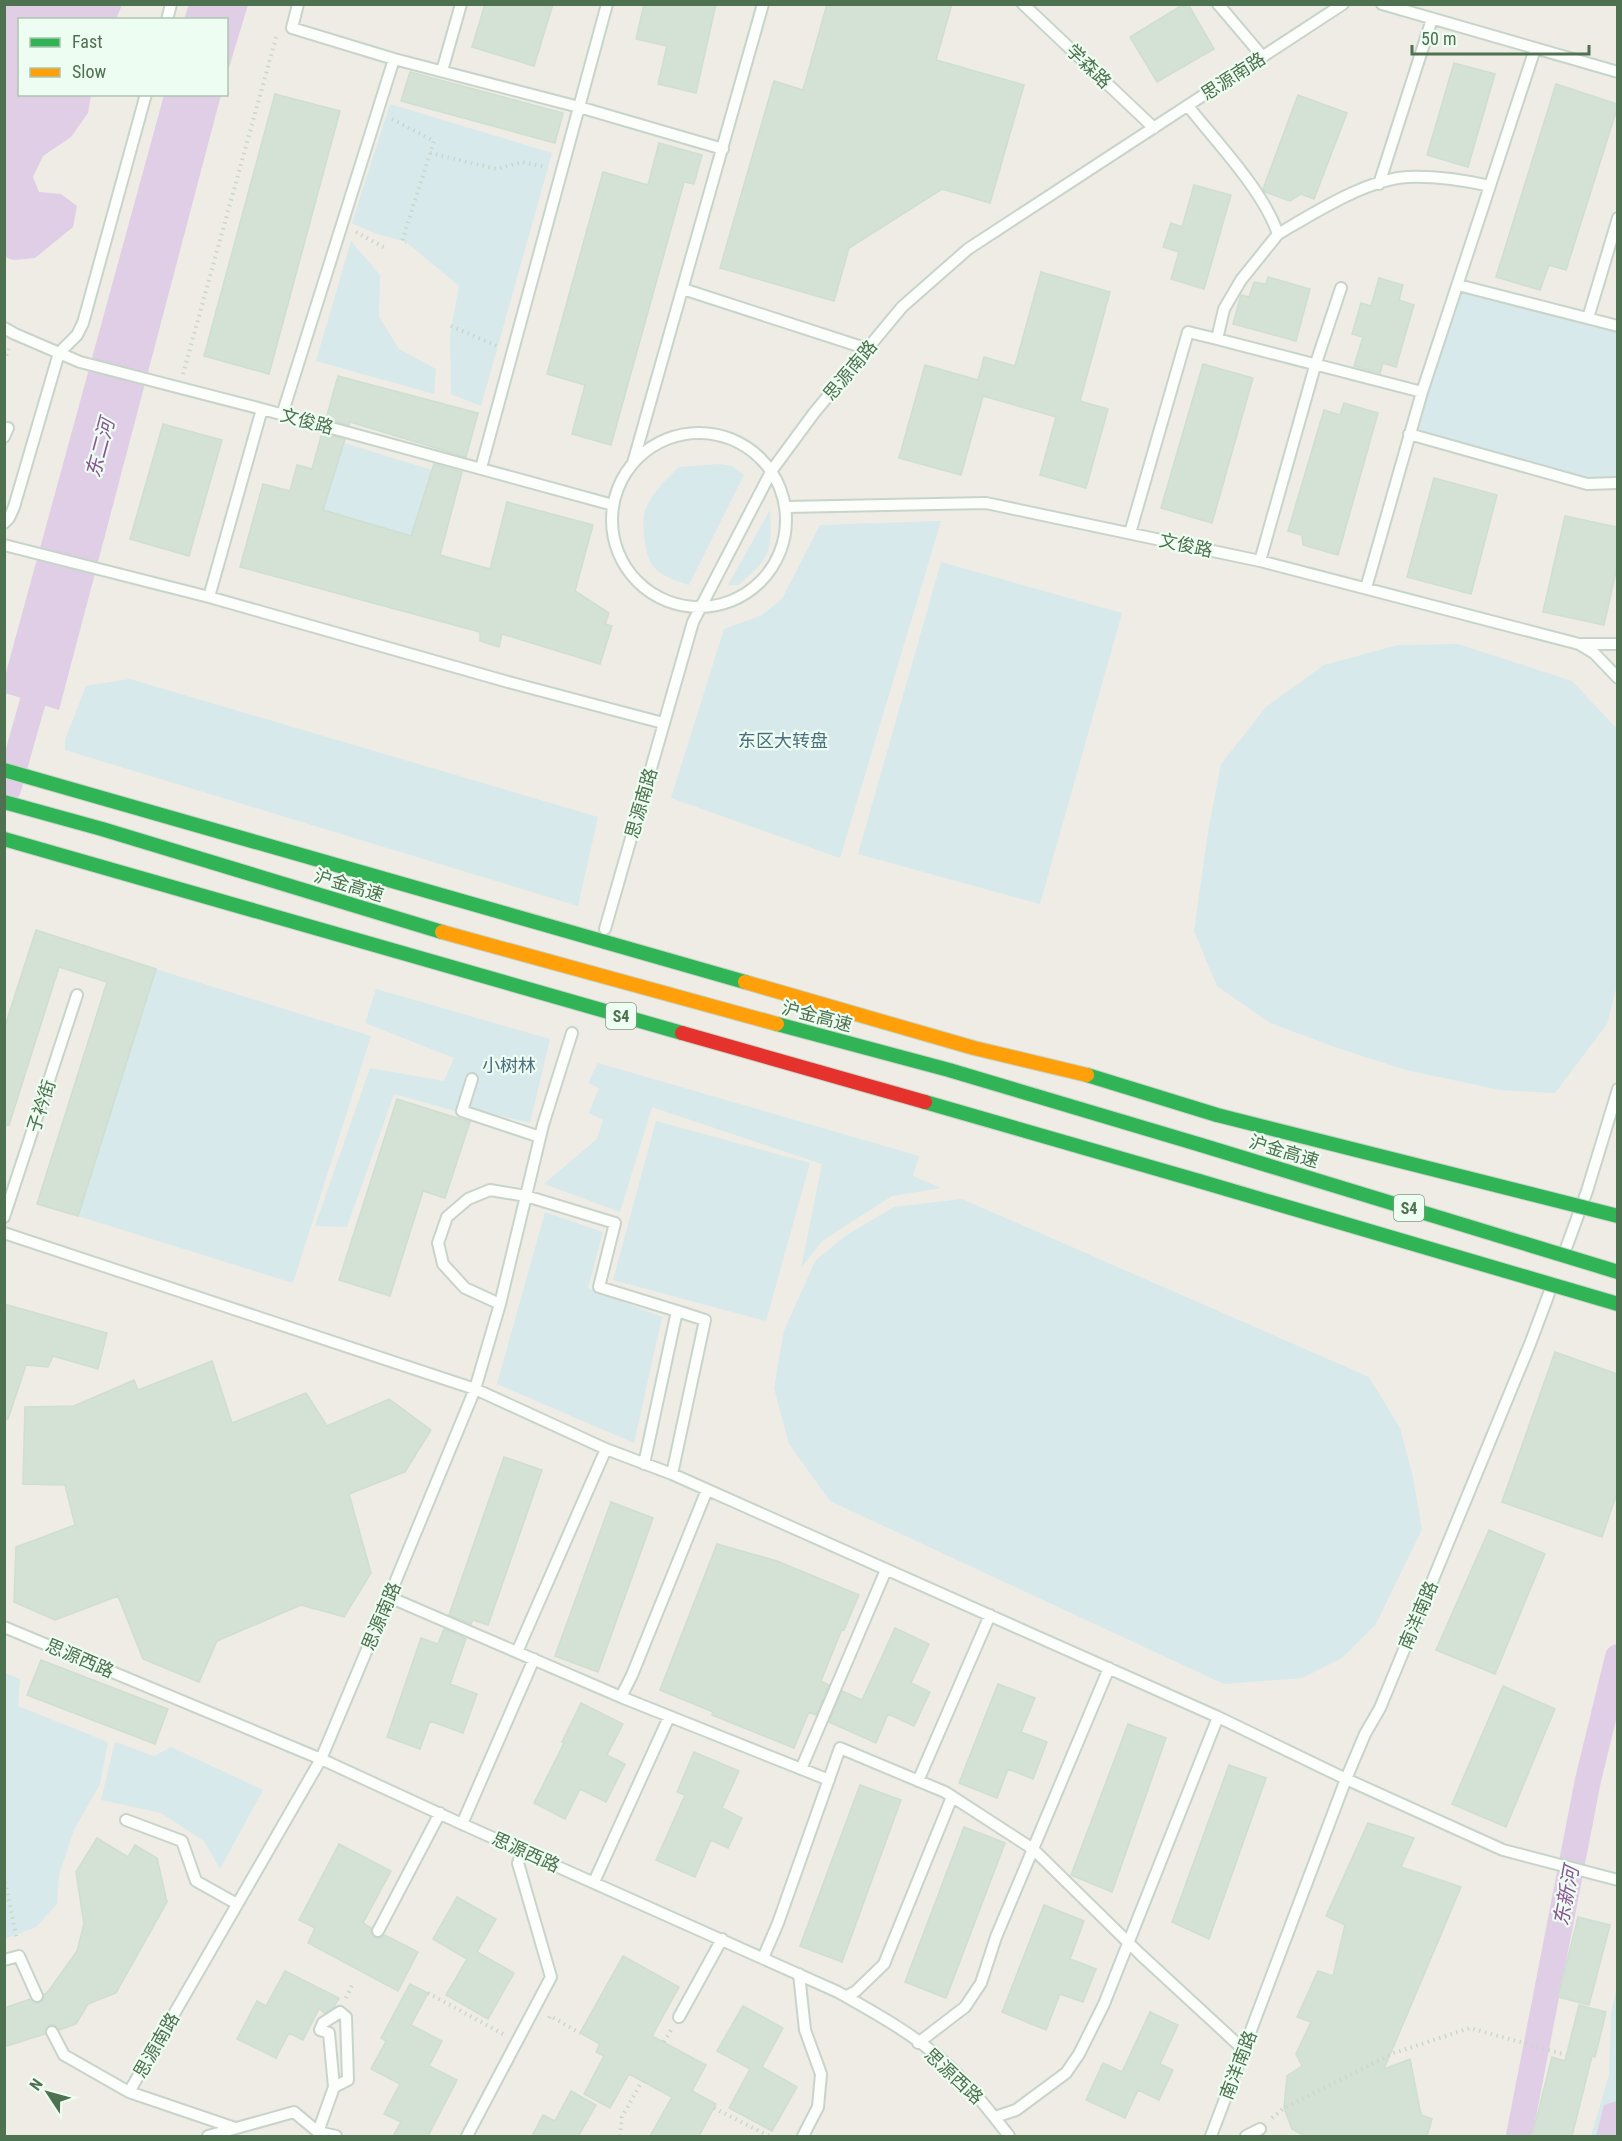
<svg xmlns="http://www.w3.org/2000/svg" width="1622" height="2141" viewBox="0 0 1622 2141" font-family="'Roboto Condensed','Noto Sans SC',sans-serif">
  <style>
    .education { fill: #eeece5; fill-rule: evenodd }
    .green { fill: #d7e9ea }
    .water { fill: #e0cee6 }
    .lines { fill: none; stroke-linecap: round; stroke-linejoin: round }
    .canal { stroke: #e0cee6; stroke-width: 26 }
    .building { fill: #d3e2d5; stroke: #ceded0; stroke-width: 1.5 }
    .lane-casing { stroke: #c8d4ca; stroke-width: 14 }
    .fast-casing { stroke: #c7d4c8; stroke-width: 16 }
    .slow-casing { stroke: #c7d4c8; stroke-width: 16 }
    .jam-casing { stroke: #c7d4c8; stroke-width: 16 }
    .path { stroke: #cbd6cc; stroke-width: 4; stroke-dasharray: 1.5 4.5; stroke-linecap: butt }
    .lane { stroke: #fcfefc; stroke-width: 10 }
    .fast { stroke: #30b455; stroke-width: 14 }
    .slow { stroke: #ff9f0a; stroke-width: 14 }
    .jam { stroke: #e5322d; stroke-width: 14 }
    .fast-bridge-casing { stroke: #c7d4c8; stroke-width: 16; stroke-linecap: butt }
    .fast-bridge { stroke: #30b455; stroke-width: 14 }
    .labels { text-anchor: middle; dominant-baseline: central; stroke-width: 4.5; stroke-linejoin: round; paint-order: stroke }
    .shield { fill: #edfdf1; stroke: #7e9b80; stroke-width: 1.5 }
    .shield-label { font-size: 16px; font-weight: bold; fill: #4e714f }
    .street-label { font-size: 18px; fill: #4e714f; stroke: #edfdf1 }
    .park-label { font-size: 18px; fill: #4d6d81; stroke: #edfdf1 }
    .water-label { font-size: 20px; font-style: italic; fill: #8c5496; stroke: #edfdf1 }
  </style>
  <rect width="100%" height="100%" fill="#ebf6ee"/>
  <path class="education" d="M 5,5 L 1617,5 L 1617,2136 L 5,2136 ZM 20,20 L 226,20 L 226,94 L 20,94 Z"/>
  <path class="green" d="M 390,104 L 552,153 L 481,406 L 451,394 L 450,335 L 459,286 L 406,242 L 374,233 L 352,223 Z
    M 351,241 L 380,275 L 379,317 L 399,349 L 436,369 L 434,394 L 316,361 Z
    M 1458,285 L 1617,326 L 1617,483 L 1587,484 L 1409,434 Z
    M 344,443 L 432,470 L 411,536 L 323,510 Z
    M 719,464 L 732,466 L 744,475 L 689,585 C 678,582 659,575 652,565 C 645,554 641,523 645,511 C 651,493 666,480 679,467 Z
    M 770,510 C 772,552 771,558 738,585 L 728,585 Z
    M 941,521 L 840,858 L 671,798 L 724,629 L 760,616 L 782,599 L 820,525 Z
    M 941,562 L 1122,613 L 1040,904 L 858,854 Z
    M 1458,644 L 1572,681 L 1617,729 L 1617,985 L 1607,1024 L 1555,1093 L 1500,1090 L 1406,1070 L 1338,1048 L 1270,1023 L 1217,986 L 1194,931 L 1208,832 L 1221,764 L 1266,707 L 1324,665 L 1398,645 Z
    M 130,679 L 598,817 L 578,906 L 65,750 L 65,740 L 86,686 Z
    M 156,969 L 371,1036 L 293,1283 L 78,1216 Z
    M 376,989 L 550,1039 L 530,1123 L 469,1108 L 476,1076 L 470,1073 L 455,1111 L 394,1094 L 347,1227 L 315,1226 L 370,1068 L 444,1081 L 454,1058 L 365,1023 Z
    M 598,1063 L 919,1156 L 913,1176 L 941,1188 L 892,1196 L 822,1241 L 801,1268 L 822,1164 L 652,1107 L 620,1212 L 544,1184 L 597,1139 L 603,1120 L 589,1113 L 599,1088 L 588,1083 Z
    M 656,1121 L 810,1163 L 766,1321 L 613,1280 Z
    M 962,1199 L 1369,1377 L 1400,1428 L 1413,1477 L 1422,1529 L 1376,1624 L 1342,1658 L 1302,1678 L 1224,1684 L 830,1501 L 789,1444 L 774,1388 L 784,1331 L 815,1261 L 845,1236 L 894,1207 Z
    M 545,1212 L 603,1232 L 588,1288 L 662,1317 L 634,1443 L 497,1384 Z
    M 5,1673 L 20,1679 L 18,1706 L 108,1742 L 100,1784 L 74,1830 L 59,1875 L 57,1904 L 36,1927 L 5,1939 Z
    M 115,1742 L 154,1756 L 171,1747 L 263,1790 L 220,1869 L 204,1841 L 161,1813 L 101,1800 Z
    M 1617,1986 L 1617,2136 L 1591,2136 L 1609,2075 L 1611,2013 Z"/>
  <path class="water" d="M 5,4 L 122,5 L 116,19 L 20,20 L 20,94 L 91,95 L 88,113 L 71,137 L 43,156 L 33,177 L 39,192 L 61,194 L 77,206 L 73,227 L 35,258 L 14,260 L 4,257 Z
    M 189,4 L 248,5 L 227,74 L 226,20 L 184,19 Z
    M 164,95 L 221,95 L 59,710 L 5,693 L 5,676 Z
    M 1617,2101 L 1617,2136 L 1596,2136 L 1604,2105 Z"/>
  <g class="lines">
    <path class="canal" d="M 8,789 L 42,669
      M 1519,2136 L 1588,1780 L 1618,1657"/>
  </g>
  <path class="building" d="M 485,4 L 553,4 L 534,66 L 472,47 Z
    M 644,4 L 716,4 L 696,93 L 658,84 L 667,46 L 636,39 Z
    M 827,4 L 952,4 L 936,60 L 1024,85 L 990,203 L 942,189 L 849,248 L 834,301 L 720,268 L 774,81 L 803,90 Z
    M 1184,4 L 1188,4 L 1214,49 L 1157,82 L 1130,37 Z
    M 1454,63 L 1495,74 L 1468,167 L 1427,155 Z
    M 410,72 L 563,113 L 555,143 L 401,101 Z
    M 1556,84 L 1617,104 L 1617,109 L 1566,270 L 1549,265 L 1540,290 L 1496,277 Z
    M 275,94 L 340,111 L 269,374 L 204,356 Z
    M 1298,95 L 1347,113 L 1314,199 L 1301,194 L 1290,201 L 1265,192 L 1263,189 Z
    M 659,143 L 702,155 L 694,184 L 684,182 L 611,445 L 572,434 L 585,385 L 547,374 L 603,172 L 648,185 Z
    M 1194,185 L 1231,195 L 1204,289 L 1171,279 L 1179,252 L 1163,247 L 1171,223 L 1182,227 Z
    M 1041,272 L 1110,292 L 1080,401 L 1108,409 L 1086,488 L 1040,475 L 1056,417 L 983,396 L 961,475 L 899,458 L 925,365 L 978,380 L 984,357 L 1015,366 Z
    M 1268,277 L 1310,289 L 1296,341 L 1233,324 L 1241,295 L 1249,297 L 1254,282 L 1266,284 Z
    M 1379,278 L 1403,285 L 1399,300 L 1414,305 L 1396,367 L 1383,363 L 1380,373 L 1354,366 L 1363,337 L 1352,334 L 1361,303 L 1371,306 Z
    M 1203,364 L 1253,378 L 1212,523 L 1161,508 Z
    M 338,376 L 478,413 L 466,457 L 350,422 L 349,425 L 326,419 Z
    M 1344,403 L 1378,413 L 1338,555 L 1303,545 L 1302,535 L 1288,531 L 1324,410 L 1340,415 Z
    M 163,424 L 222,440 L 189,556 L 130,539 Z
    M 322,433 L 345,439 L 323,510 L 411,536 L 434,464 L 462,472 L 440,555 L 490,569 L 507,502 L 593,525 L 575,591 L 609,613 L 605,624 L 612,626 L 600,664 L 502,634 L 499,647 L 480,641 L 480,632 L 240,567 L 263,484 L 290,491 L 297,465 L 312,469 Z
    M 1434,478 L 1497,495 L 1471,594 L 1407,577 Z
    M 1565,516 L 1617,527 L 1617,567 L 1604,625 L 1543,612 Z
    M 36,930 L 156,969 L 78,1216 L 37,1204 L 107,982 L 59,967 L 9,1125 L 4,1125 L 4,1029 Z
    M 397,1099 L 470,1122 L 445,1198 L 423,1191 L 390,1296 L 339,1280 Z
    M 4,1304 L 107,1333 L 98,1369 L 53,1356 L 48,1367 L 26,1365 L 8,1419 L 4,1419 Z
    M 1555,1352 L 1617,1374 L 1617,1493 L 1602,1537 L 1502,1502 Z
    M 212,1361 L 232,1423 L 306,1393 L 327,1426 L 389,1399 L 431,1430 L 405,1472 L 349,1494 L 371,1573 L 344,1617 L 301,1605 L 217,1641 L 199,1682 L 143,1659 L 118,1596 L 55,1620 L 14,1602 L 16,1547 L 75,1525 L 65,1485 L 23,1484 L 25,1407 L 74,1406 L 134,1380 L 138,1390 Z
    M 504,1457 L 542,1470 L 488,1625 L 473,1620 L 471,1624 L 449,1615 Z
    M 611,1502 L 653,1518 L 598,1672 L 555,1656 Z
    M 1489,1530 L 1545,1554 L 1495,1674 L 1436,1650 Z
    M 717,1544 L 777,1561 L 859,1595 L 844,1630 L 842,1629 L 821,1681 L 829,1685 L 816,1715 L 809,1712 L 794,1748 L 712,1715 L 713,1712 L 660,1690 Z
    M 895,1628 L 929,1644 L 911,1683 L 930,1692 L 914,1726 L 888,1714 L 876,1743 L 829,1722 L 842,1691 L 862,1700 Z
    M 444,1629 L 466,1639 L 450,1684 L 477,1694 L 463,1733 L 430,1721 L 420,1749 L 387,1737 L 421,1638 L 438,1644 Z
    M 41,1660 L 168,1709 L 155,1744 L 27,1695 Z
    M 998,1684 L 1035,1698 L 1021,1732 L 1047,1742 L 1033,1779 L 1008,1769 L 997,1798 L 959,1783 Z
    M 1503,1686 L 1555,1709 L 1506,1827 L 1452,1804 Z
    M 581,1703 L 623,1724 L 607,1755 L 625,1764 L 606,1802 L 580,1789 L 565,1819 L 534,1803 L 564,1743 L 562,1742 Z
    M 1128,1724 L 1166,1738 L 1112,1892 L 1071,1875 Z
    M 694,1752 L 739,1771 L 722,1808 L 742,1818 L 728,1848 L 711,1840 L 695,1877 L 656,1860 L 685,1795 L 677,1792 Z
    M 1229,1765 L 1266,1778 L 1209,1939 L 1172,1922 Z
    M 860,1785 L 901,1800 L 842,1962 L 800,1946 Z
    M 1368,1823 L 1414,1838 L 1401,1867 L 1461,1887 L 1384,2069 L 1410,2059 L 1421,2115 L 1432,2119 L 1427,2136 L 1305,2136 L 1292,2129 L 1284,2108 L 1287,2076 L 1302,2066 L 1296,2054 L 1311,2022 L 1297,2017 L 1318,1971 L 1333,1976 L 1345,1925 L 1326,1916 Z
    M 964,1827 L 1005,1843 L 946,1998 L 905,1982 Z
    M 97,1838 L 128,1857 L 135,1845 L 157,1858 L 167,1902 L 116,1993 L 88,2004 L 76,2024 L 59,2030 L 55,2025 L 49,2025 L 45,2029 L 45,2034 L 4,2047 L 4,2008 L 30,1999 L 36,2003 L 41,2003 L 43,2000 L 44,1994 L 47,1993 L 77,1951 L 84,1924 L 76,1872 Z
    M 339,1844 L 391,1871 L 363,1923 L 371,1928 L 371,1932 L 374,1937 L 379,1938 L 385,1935 L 418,1952 L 398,1991 L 308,1943 L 315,1928 L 299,1920 Z
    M 457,1897 L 496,1919 L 477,1952 L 514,1973 L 488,2019 L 446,1995 L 467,1959 L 433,1939 Z
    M 1044,1905 L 1084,1921 L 1070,1959 L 1096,1969 L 1083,2002 L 1060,1994 L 1046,2030 L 1002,2012 Z
    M 1578,1917 L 1610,1925 L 1589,2005 L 1558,1997 Z
    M 623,1956 L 679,1987 L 652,2036 L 706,2065 L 692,2091 L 716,2104 L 699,2136 L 650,2136 L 672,2097 L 629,2074 L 610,2108 L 584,2094 L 604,2056 L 596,2052 L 600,2044 L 580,2033 Z
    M 285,1971 L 339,1998 L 334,2007 L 325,2013 L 319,2009 L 303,2040 L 289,2033 L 276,2058 L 237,2039 L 257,2001 L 266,2006 Z
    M 410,1984 L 428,1993 L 411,2025 L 442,2041 L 429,2066 L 457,2080 L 428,2136 L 393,2136 L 401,2122 L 384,2114 L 400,2084 L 371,2069 L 386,2041 L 381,2038 Z
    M 1579,2005 L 1606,2012 L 1595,2057 L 1592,2056 L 1572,2136 L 1532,2136 L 1552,2057 L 1565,2061 Z
    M 743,2006 L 783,2028 L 762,2067 L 797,2087 L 772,2131 L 729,2108 L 750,2069 L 717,2051 Z
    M 1150,2012 L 1178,2025 L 1160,2064 L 1173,2070 L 1159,2100 L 1138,2090 L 1125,2118 L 1086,2100 L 1103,2063 L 1122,2072 Z
    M 571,2091 L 596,2105 L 579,2135 L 583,2136 L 532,2136 L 543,2115 L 555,2121 Z"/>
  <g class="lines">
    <defs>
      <path id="lane" d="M 298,4 L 292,28 L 394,59 L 579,107 L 723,149
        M 1023,4 L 1154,128
        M 1218,4 L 1263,57
        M 1382,4 L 1618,72
        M 167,20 L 171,4
        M 442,71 L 461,4
        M 1379,184 L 1432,19
        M 1278,234 C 1314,213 1367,179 1408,177 C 1436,176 1463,180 1490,186
        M 1458,285 L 1618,326
        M 683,289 L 868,349
        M 1588,318 L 1618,218
        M 4,328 L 15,334 L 80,362 L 262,409 L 613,505
        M 1217,339 L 1422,392
        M 262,409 L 209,597 L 512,683 L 663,723
        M 282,415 L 394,59
        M612 520a87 87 0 1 1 174 0a87 87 0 1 1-174 0Z
        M 1409,434 L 1587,484 L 1618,483
        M 4,437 L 8,428
        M 633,463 L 763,4
        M 481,468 L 607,4
        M 786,507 L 986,503 L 1260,561 L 1579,644 L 1594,653 L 1618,678
        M 4,523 L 9,518 L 14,507 L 59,353 L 77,335 L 83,323 L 146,94
        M 1130,533 L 1188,332 L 1217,339 L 1224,309 L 1241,280 L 1278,234 C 1263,190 1217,143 1188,106
        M 4,545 L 209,597
        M 1260,561 L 1315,366 L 1341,288
        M 1366,588 L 1422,392 L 1535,49
        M 1582,644 L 1618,644
        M 605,929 L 693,622 L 772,470 L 814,413 L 902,307 L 968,249 L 1343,4
        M 472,1079 L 462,1111 L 540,1137
        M 4,1217 L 77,995
        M 4,1233 L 475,1389 L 606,1449 L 672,1474 L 1218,1717 L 1346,1779 L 1503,1850 L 1618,1880
        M 1565,1251 L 1587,1191 L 1618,1089
        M 500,1304 L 465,1288 L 443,1264 L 438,1243 L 447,1217 L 468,1199 L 490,1190 L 526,1196 L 615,1223 L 599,1287 L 677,1311
        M 644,1464 L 677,1311 L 705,1320 L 672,1474
        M 389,1597 L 621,1697 L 829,1780
        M 4,1627 L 321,1759 L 462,1824 L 838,1992 C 873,2012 912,2033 942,2060 C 968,2083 988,2109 1009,2136
        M 517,1652 L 606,1449
        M 621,1697 L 632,1675 L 707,1490
        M 801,1769 L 886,1570
        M 918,1781 L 990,1615
        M 126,1820 L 182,1841 L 196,1881 L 237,1904
        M 462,1824 L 534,1659
        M 594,1882 L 669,1717
        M 378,1931 L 440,1813
        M 763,1958 L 778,1923 L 840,1748 L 945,1792 L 1033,1849 L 1140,1954 L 1244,2050
        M 4,1960 L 19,1956 L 37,1996
        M 799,1974 L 805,2030 L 821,2074 L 818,2107 L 803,2136
        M 847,1996 L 856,1991 L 884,1964 L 952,1797
        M 679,2017 L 722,1939
        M 52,2032 L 64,2055 L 129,2092 L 321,1759 L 389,1597 L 475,1389 L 500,1304 L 543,1125 L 572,1033
        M 918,2043 L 965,2007 L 981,1983 L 996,1937 L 1109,1668
        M 129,2092 L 235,2128
        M 995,2117 L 1016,2110 L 1066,2073 L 1079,2054 L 1104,2004 L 1218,1717
        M 318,2132 L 334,2087 L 348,2080 L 346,2017 L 340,2012 L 323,2023 L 320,2030 L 329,2033 L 334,2087
        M 208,2136 L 294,2112 L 318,2132 L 336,2136
        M 467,2136 L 551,1977 L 518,1863 L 523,1851
        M 1211,2136 L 1346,1779 L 1365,1734 L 1380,1708 L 1530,1344 L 1551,1288
        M 1246,2136 L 1260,2129"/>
      <path id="fast" d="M 4,770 L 745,982
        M 4,802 L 102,829 L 442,932
        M 4,839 L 682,1033
        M 777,1024 L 949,1070 L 1201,1145
        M 1087,1075 L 1217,1115
        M 925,1102 L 1199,1181"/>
      <path id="slow" d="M 442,932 L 777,1024
        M 745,982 L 974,1048 L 1087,1075"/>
      <path id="jam" d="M 682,1033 L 925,1102"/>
    </defs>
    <use href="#lane" class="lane-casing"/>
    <use href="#fast" class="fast-casing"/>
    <use href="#slow" class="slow-casing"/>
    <use href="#jam" class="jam-casing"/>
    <path class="path" d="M 392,119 L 434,141 L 402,241 L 406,242
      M 430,153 L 497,169 L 522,162 L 546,167
      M 356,232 L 387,249
      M 451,326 L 497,346
      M 4,361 L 9,349
      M 183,374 L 277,34
      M 4,1876 L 17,1940
      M 428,1993 L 503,2034
      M 346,1998 L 352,1985
      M 549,2018 L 550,2016 L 580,2033
      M 664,2042 L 671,2030
      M 714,2108 L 769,2136
      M 1272,2118 L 1284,2108 L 1394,2053 L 1470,2028 L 1566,2055
      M 620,2136 L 622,2117 L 642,2081"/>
    <use href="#lane" class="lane"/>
    <use href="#fast" class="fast"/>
    <use href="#slow" class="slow"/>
    <use href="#jam" class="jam"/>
    <defs>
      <path id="fast-bridge" d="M 1217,1115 L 1618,1216
        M 1201,1145 L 1618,1272
        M 1199,1181 L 1618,1304"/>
    </defs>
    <use href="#fast-bridge" class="fast-bridge-casing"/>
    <use href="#fast-bridge" class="fast-bridge"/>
  </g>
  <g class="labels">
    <g class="shield">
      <rect x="606" y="1003" width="30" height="26" rx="4.5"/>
      <rect x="1394" y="1195" width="30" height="26" rx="4.5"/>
    </g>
    <g class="shield-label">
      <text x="621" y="1016">S4</text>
      <text x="1409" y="1208">S4</text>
    </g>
    <g class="street-label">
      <text transform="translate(1089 66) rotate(44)">学森路</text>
      <text transform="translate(1233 76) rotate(-33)">思源南路</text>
      <text transform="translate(850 370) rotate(-50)">思源南路</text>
      <text transform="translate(307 421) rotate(15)">文俊路</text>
      <text transform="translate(1186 545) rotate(12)">文俊路</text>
      <text transform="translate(641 803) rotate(-74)">思源南路</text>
      <text transform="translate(349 885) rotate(17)">沪金高速</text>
      <text transform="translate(817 1016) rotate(15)">沪金高速</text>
      <text transform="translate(41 1106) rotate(-72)">子衿街</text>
      <text transform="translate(1284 1151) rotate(17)">沪金高速</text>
      <text transform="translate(1418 1615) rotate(-67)">南洋南路</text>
      <text transform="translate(381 1616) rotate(-67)">思源南路</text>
      <text transform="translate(80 1658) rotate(23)">思源西路</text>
      <text transform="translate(526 1852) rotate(24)">思源西路</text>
      <text transform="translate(156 2045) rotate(-60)">思源南路</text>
      <text transform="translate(1238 2065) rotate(-69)">南洋南路</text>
      <text transform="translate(954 2076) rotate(43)">思源西路</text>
    </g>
    <g class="park-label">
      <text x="783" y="740">东区大转盘</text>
      <text x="509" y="1065">小树林</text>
    </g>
    <g class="water-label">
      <text transform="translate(100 448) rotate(-75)">东二河</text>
      <text transform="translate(1566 1896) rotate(-79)">东新河</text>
    </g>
  </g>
  <rect width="1622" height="2141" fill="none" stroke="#4e714f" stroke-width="12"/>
  <rect x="18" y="18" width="210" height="78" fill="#edfdf1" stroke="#adc5b0" stroke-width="1.5"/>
  <rect x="30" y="38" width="30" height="9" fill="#30b455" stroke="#adc5b0" stroke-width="1.5"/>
  <text x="72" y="48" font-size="18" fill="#4e714f">Fast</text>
  <rect x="30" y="68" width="30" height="9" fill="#ff9f0a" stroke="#adc5b0" stroke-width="1.5"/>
  <text x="72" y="78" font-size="18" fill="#4e714f">Slow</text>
  <g transform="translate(48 2093) rotate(306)" stroke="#edfdf1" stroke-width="4.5" paint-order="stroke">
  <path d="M0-4.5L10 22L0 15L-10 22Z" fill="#4e714f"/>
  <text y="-9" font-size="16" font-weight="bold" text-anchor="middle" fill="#4e714f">N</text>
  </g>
  <path d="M1412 45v9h177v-9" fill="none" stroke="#4e714f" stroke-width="3"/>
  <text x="1421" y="45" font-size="18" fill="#4e714f" stroke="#edfdf1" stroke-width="4.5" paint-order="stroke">50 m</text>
</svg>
